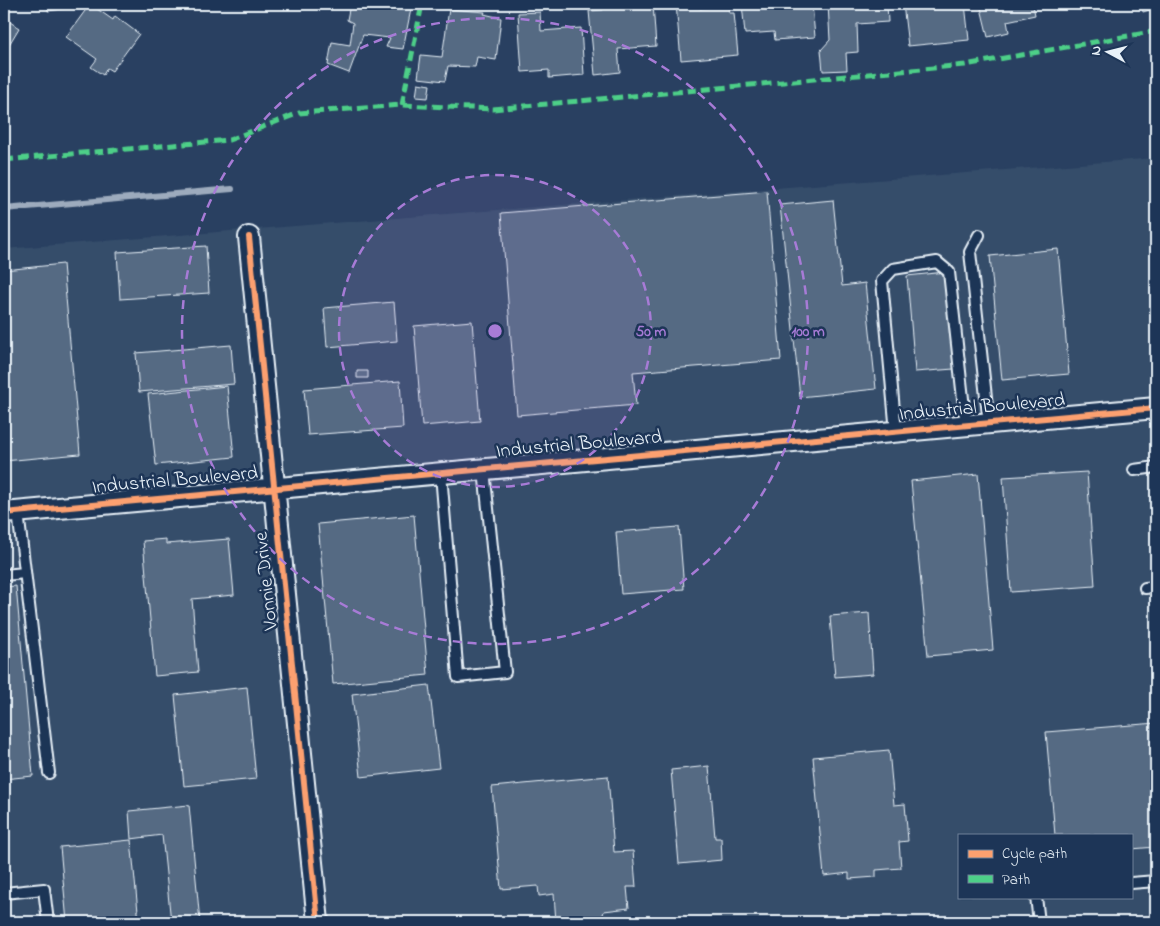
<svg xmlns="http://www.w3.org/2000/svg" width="1160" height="926" viewBox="0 0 1160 926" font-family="'Indie Flower',sans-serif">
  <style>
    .built { fill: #364d6b; fill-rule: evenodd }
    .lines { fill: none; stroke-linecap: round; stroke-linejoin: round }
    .stream { stroke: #9dabbd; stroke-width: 6 }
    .building { fill: #556a83; stroke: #e8f1f8 }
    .lane-casing { stroke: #e8f1f8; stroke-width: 14 }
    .street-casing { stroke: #e8f1f8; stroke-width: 24 }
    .lane { stroke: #1d3557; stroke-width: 10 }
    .street { stroke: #1d3557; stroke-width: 20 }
    .quiet { stroke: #4dcf88; stroke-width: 5; stroke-dasharray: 10 5; stroke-linecap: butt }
    .cycleway-casing { stroke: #1d3557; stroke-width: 9 }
    .cycleway { stroke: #fca06f; stroke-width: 6 }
    .ring { fill: none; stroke: #a77bd6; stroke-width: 2.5; stroke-dasharray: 9 6 }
    .labels { text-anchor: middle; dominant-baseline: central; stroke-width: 5; stroke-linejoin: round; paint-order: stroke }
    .street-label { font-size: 20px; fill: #e8f1f8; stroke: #1d3557 }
    .centre { fill: #a77bd6; stroke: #1d3557; stroke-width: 2.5 }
    .ring-label { font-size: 15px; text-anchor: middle; font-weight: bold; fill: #a77bd6; stroke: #1d3557; stroke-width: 5; stroke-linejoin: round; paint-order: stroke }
  </style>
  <rect width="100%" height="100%" fill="#294061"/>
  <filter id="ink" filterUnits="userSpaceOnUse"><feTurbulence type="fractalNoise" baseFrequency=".02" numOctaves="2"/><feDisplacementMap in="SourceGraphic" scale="10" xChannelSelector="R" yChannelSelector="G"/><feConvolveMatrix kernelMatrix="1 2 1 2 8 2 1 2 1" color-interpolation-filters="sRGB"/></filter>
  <g filter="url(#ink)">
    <path class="built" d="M 1156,158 L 1156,922 L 4,922 L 4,249 ZM 959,835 L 1131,835 L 1131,897 L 959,897 Z"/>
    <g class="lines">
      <path class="stream" d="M 4,209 L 232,189"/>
    </g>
    <path class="building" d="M 47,4 L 76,4 L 77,7 L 48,11 Z
      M 90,4 L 113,20 L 115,16 L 139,34 L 112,71 L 107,68 L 103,75 L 91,67 L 97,59 L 66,37 Z
      M 350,4 L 412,4 L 403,49 L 386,47 L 390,38 L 363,35 L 349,73 L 328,65 L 332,42 L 350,45 L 353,23 L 347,20 Z
      M 602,4 L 653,4 L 656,46 L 618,49 L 620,72 L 595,75 L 589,11 L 603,10 Z
      M 676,4 L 695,4 L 695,6 L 700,6 L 700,9 L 728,4 L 729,13 L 734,13 L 738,55 L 681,60 Z
      M 742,4 L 812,4 L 815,37 L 775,40 L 774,32 L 745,34 Z
      M 828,4 L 887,4 L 888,22 L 857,24 L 858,52 L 846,53 L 847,70 L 823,71 L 821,50 L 830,40 Z
      M 903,4 L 965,4 L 969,40 L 908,46 Z
      M 980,4 L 1039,4 L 1033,5 L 1035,15 L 1007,21 L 1009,32 L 988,37 Z
      M 1141,4 L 1156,4 L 1156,8 L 1143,12 Z
      M 449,9 L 485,12 L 484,14 L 501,18 L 496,60 L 477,57 L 475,67 L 448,66 L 445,81 L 418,78 L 421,55 L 442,57 Z
      M 540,12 L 541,31 L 581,28 L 584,75 L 549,78 L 549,70 L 522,72 L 518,13 Z
      M 4,18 L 19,28 L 4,53 Z
      M 418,83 L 430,85 L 428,98 L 416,97 Z
      M 767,191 L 781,360 L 633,372 L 636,405 L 517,415 L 501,213 Z
      M 833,200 L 842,286 L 865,283 L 876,389 L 800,397 L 780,205 Z
      M 206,246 L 209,293 L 120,299 L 117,252 Z
      M 1058,249 L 1069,374 L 1002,380 L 990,256 Z
      M 63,264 L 80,454 L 4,461 L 4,270 Z
      M 945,272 L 954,369 L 915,372 L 907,276 Z
      M 394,302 L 397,341 L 327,347 L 324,308 Z
      M 472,321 L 480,421 L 422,426 L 414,326 Z
      M 231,345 L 234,384 L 139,392 L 136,353 Z
      M 357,371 L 368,371 L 368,378 L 357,378 Z
      M 400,381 L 403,428 L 308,435 L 304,389 Z
      M 227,386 L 234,457 L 156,465 L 148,394 Z
      M 1087,472 L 1095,586 L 1011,592 L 1003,477 Z
      M 978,474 L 993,650 L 928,656 L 911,481 Z
      M 414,515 L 428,675 L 333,684 L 318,524 Z
      M 679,527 L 684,589 L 621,594 L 616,532 Z
      M 166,539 L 166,544 L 229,539 L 234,595 L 192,599 L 198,672 L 155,676 L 143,541 Z
      M 16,586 L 33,776 L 4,779 L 4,587 Z
      M 869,613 L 873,674 L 835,677 L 830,616 Z
      M 429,685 L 439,768 L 361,777 L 352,694 Z
      M 247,687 L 256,779 L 184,786 L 175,695 Z
      M 1156,723 L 1156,847 L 1131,849 L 1131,835 L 1055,835 L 1046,732 Z
      M 889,750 L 894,805 L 905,804 L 908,841 L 899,842 L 901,868 L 876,870 L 876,877 L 849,879 L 849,873 L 824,876 L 813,757 Z
      M 709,766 L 715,838 L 721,838 L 722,860 L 679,864 L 671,770 Z
      M 608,776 L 614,852 L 633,851 L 636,887 L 627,887 L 629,908 L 604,911 L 602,918 L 556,922 L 554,894 L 539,896 L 538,886 L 501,889 L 492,787 Z
      M 189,805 L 200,922 L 171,922 L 162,835 L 131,839 L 129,811 Z
      M 131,840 L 139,922 L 67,922 L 60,847 Z"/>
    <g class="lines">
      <defs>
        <path id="lane" d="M 979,235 L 970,252 L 989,424
          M 896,432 L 882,281 L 893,269 L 937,262 L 949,272 L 966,426
          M 1134,470 L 1156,467
          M 441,474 L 458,677 L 505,672 L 484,470
          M 18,512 L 49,773
          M 4,575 L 25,573
          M 1145,588 L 1156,587
          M 1131,883 L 1156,881
          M 4,893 L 44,889 L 48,922
          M 1036,897 L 1039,922"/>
        <path id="street" d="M 249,237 L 318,922
          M 4,513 L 1156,408"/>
      </defs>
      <use href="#lane" class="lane-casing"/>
      <use href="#street" class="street-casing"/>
      <use href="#lane" class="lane"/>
      <use href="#street" class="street"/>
      <path class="quiet" d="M 402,105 L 422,4
        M 4,160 L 229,140 L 299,113 L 402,105 L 493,109 L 965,65 L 1156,31"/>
      <defs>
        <path id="cycleway" d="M 249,237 L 318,922
          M 4,513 L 1156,408"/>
      </defs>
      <use href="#cycleway" class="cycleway-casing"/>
      <use href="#cycleway" class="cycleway"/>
    </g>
  </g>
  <circle cx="495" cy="331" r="156" fill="#a77bd6" fill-opacity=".12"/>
  <g class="ring">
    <circle cx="495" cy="331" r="156"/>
    <circle cx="495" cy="331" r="313"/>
  </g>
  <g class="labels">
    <g class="street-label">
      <text transform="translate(982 408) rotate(-5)">Industrial Boulevard</text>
      <text transform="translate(579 445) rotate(-5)">Industrial Boulevard</text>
      <text transform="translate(175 481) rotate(-5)">Industrial Boulevard</text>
      <text transform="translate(267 581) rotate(-96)">Vonnie Drive</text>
    </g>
  </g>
  <circle cx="495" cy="331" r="8" class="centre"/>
  <g class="ring-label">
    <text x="651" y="336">50 m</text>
    <text x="808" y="336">100 m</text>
  </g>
  <rect width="1160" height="926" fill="none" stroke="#1d3557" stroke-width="20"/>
  <rect x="10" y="10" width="1140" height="906" fill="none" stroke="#e8f1f8" stroke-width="2" filter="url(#ink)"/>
  <rect x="958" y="834" width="175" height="65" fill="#1d3557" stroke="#6e8097"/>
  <rect x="968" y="850" width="25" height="8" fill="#fca06f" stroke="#6e8097"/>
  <text x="1002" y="858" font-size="15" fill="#e8f1f8">Cycle path</text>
  <rect x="968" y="875" width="25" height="8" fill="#4dcf88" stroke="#6e8097"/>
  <text x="1002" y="884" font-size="15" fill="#e8f1f8">Path</text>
  <g transform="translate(1108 52) rotate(277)" stroke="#1d3557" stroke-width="4" paint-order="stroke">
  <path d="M0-4L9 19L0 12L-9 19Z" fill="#e8f1f8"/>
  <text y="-8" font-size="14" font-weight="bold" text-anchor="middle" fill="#e8f1f8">N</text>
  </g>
</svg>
